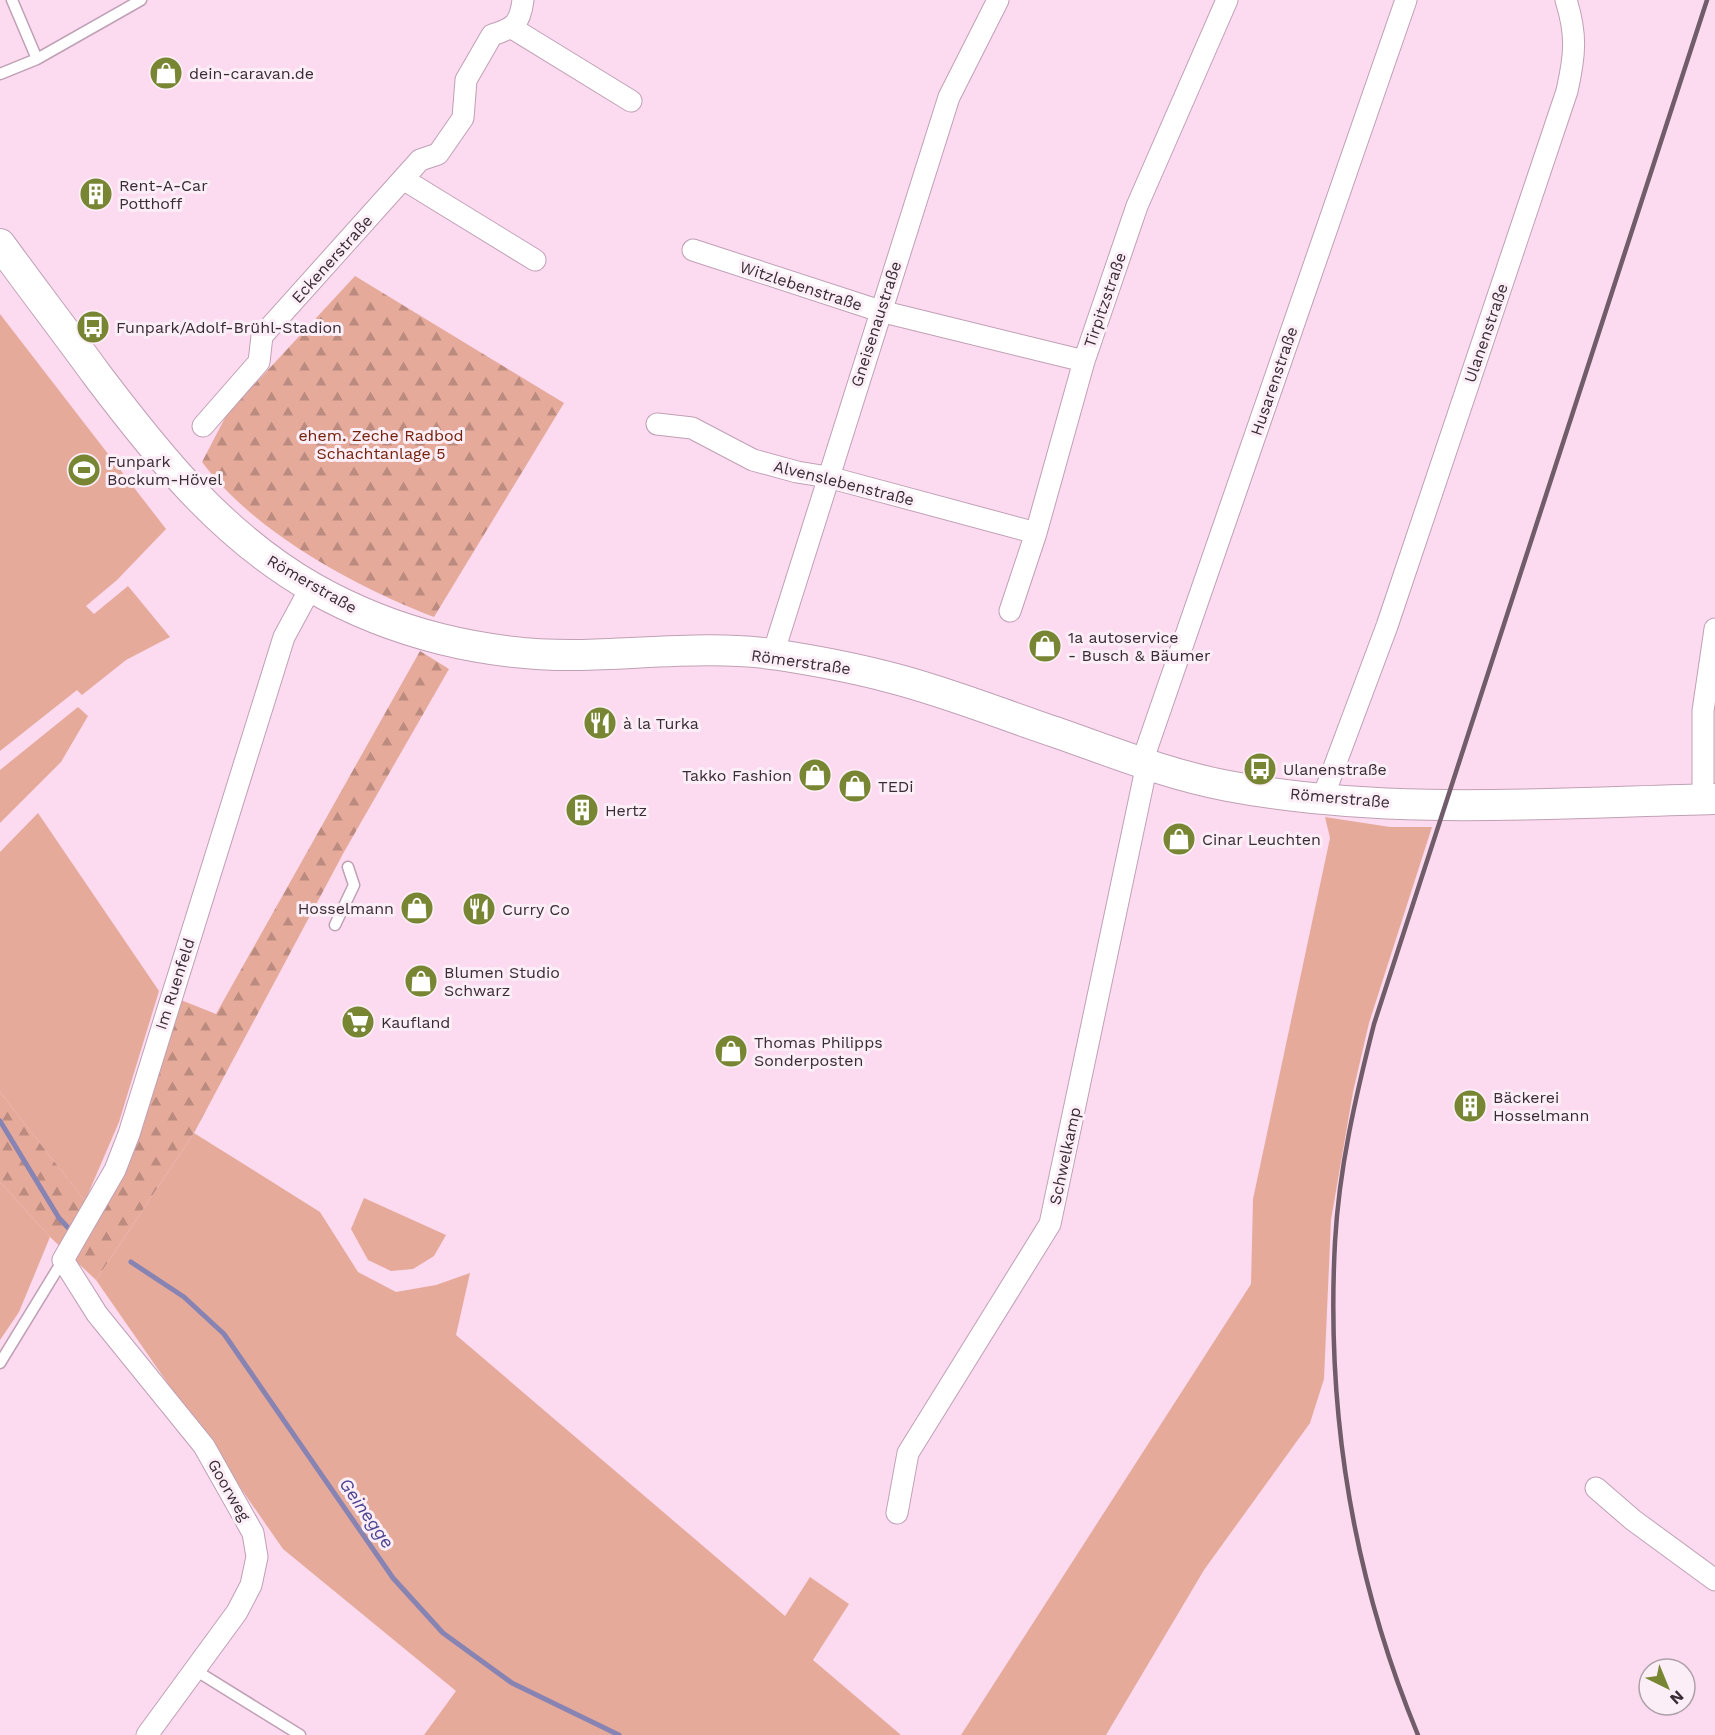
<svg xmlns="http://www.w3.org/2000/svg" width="1715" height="1735" viewBox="0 0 1715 1735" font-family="'Work Sans',sans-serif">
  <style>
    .grass { fill: #e6aa9b }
    .forest { fill: url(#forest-firs) }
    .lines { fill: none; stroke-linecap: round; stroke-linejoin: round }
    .stream { stroke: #8784b3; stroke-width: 5 }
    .lane-casing { stroke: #c0a0b5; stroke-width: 13 }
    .street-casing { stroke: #c0a0b5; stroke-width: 23 }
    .secondary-casing { stroke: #c0a0b5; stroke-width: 32 }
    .lane { stroke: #fff; stroke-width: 10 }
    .street { stroke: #fff; stroke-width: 21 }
    .secondary { stroke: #fff; stroke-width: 30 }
    .rail { stroke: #705d69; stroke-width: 4.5 }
    .labels { text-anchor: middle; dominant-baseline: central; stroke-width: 6; stroke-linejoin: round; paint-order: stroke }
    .poi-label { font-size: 16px; fill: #392c34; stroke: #fceef7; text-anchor: start }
    .street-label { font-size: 16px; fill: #392c34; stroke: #fceef7 }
    .park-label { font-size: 16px; fill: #76210b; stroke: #fceef7 }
    .water-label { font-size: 18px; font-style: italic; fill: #4b4491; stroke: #fceef7 }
  </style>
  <defs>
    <pattern id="forest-firs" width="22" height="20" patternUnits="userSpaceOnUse" patternTransform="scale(1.5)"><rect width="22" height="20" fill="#e6aa9b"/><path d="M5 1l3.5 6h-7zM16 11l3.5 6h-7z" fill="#bb8b7f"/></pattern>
  </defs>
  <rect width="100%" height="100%" fill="#fcdaf0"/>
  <path class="grass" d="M 0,314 L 166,529 L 117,580 L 86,606 L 94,614 L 128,586 L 170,637 L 126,660 L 82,695 L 77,690 L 0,751 Z
    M 78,707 L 88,716 L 61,762 L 0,823 L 0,770 Z
    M 38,813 L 159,991 L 119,1122 L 85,1201 L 0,1092 L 0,852 Z
    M 1325,817 L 1390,827 L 1432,827 L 1369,1023 L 1353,1092 L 1331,1220 L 1324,1379 L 1310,1423 L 1204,1570 L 1106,1735 L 961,1735 L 1251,1284 L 1253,1199 L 1330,838 Z
    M 194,1133 L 320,1212 L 358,1272 L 396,1292 L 436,1285 L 470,1273 L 456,1335 L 785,1616 L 810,1577 L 849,1604 L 813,1660 L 901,1735 L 424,1735 L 456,1691 L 283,1549 L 96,1280 Z
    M 0,1182 L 50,1237 L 19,1312 L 0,1340 Z
    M 364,1198 L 446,1235 L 434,1256 L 413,1269 L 391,1271 L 368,1260 L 351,1229 Z"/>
  <path class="forest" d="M 355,276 L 564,403 L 434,617 C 354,586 254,532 202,462 L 227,414 Z
    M 420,651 L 449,669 L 344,852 L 194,1133 L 96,1280 L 50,1237 L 0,1182 L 0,1092 L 96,1215 L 181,1000 L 216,1014 Z"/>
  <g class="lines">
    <path class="stream" d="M 0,1121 L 59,1218 L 73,1233
      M 131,1262 L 184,1297 L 224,1334 L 393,1578 L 443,1633 L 512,1683 L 619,1735"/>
    <defs>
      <path id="lane" d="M 12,0 L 37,59
        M 0,74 L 37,59 L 141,0
        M 335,925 L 354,885 L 348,867
        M 0,1363 L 63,1260
        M 195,1670 L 300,1735"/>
      <path id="street" d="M 512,28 L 631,101
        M 403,179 L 535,260
        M 693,250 L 880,311 L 1084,361
        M 657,424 L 692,428 L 753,460 L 797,472 L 828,477 L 1036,533
        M 203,426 L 259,362 L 262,336 L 420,160 L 438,154 L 463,118 L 466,80 L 492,35 C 514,28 520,24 523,0
        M 1010,611 L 1036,533 L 1084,361 L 1137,206 L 1227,0
        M 773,654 L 949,97 L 998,0
        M 1142,762 L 1406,0
        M 1323,797 L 1387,626 L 1567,91 C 1575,55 1577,35 1566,0
        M 1703,799 L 1703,711 L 1715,629
        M 1596,1488 L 1633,1520 L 1715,1580
        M 897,1513 L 908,1453 L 1050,1224 L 1147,764
        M 147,1735 L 237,1612 L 251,1585 L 257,1557 L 253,1533 L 204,1446 L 97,1314 L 63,1260 L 115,1170 L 129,1134 L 284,637 L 311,587"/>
      <path id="secondary" d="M 0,244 C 32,288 65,331 97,375 C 159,457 222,536 313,588 C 394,634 486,656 578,655 C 643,654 715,645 779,655 C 817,661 855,668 892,678 C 947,692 1001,714 1055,732 C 1112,752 1169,775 1228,786 C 1387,816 1554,803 1715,799"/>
    </defs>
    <use href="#lane" class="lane-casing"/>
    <use href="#street" class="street-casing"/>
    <use href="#secondary" class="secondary-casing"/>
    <use href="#lane" class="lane"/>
    <use href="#street" class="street"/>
    <use href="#secondary" class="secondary"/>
    <path class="rail" d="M 1418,1735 C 1353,1578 1326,1412 1335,1242 C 1339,1168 1356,1095 1374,1024 L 1707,0"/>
  </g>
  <defs>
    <symbol id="shop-disc" viewBox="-11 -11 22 22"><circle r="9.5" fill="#788634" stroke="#fceef7"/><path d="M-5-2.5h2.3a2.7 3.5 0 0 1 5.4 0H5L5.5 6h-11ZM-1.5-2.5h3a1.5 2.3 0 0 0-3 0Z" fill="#fff"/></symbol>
    <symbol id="building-disc" viewBox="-11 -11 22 22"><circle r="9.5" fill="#788634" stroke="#fceef7"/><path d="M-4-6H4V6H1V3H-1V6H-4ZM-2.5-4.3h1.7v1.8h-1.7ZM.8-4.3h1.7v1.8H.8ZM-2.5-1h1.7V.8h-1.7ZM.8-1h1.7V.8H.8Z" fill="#fff"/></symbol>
    <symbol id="bus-disc" viewBox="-11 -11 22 22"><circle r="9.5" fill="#788634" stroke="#fceef7"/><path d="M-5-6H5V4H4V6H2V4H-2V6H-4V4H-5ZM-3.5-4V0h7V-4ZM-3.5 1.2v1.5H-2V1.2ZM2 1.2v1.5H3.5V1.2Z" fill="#fff"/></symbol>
    <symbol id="stadium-disc" viewBox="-11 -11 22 22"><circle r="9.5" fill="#788634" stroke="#fceef7"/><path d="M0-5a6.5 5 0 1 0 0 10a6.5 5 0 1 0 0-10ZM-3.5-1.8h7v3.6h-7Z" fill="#fff"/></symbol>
    <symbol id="restaurant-disc" viewBox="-11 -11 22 22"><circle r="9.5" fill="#788634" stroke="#fceef7"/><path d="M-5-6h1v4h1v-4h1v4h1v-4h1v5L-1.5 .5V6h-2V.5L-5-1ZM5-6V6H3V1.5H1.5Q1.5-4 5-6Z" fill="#fff"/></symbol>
    <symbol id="supermarket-disc" viewBox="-11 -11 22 22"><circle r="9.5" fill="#788634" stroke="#fceef7"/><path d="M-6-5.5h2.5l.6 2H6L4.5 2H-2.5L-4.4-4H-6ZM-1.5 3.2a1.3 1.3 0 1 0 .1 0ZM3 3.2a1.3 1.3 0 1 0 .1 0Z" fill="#fff"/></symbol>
  </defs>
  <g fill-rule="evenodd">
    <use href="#shop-disc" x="147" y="54" width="38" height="38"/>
    <use href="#building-disc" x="77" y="175" width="38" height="38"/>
    <use href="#bus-disc" x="74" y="308" width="38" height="38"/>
    <use href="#stadium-disc" x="65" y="451" width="38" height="38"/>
    <use href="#shop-disc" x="1026" y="627" width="38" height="38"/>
    <use href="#restaurant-disc" x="581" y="704" width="38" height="38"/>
    <use href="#bus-disc" x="1241" y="750" width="38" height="38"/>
    <use href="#shop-disc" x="796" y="756" width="38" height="38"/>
    <use href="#shop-disc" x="836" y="767" width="38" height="38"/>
    <use href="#building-disc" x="563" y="791" width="38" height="38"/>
    <use href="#shop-disc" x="1160" y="820" width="38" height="38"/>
    <use href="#shop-disc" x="398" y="889" width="38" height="38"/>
    <use href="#restaurant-disc" x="460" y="890" width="38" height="38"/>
    <use href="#shop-disc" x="402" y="962" width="38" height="38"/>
    <use href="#supermarket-disc" x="339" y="1003" width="38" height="38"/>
    <use href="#shop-disc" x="712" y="1032" width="38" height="38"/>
    <use href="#building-disc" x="1451" y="1087" width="38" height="38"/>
  </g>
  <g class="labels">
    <g class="poi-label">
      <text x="189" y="73">dein-caravan.de</text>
      <text x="119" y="185">Rent-A-Car<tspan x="119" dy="18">Potthoff</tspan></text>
      <text x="116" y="327">Funpark/Adolf-Brühl-Stadion</text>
      <text x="107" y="461">Funpark<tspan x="107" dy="18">Bockum-Hövel</tspan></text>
      <text x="1068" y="637">1a autoservice<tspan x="1068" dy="18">- Busch &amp; Bäumer</tspan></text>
      <text x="623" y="723">à la Turka</text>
      <text x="1283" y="769">Ulanenstraße</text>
      <text x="792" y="775" text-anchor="end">Takko Fashion</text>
      <text x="878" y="786">TEDi</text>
      <text x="605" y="810">Hertz</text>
      <text x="1202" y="839">Cinar Leuchten</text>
      <text x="394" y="908" text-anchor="end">Hosselmann</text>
      <text x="502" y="909">Curry Co</text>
      <text x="444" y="972">Blumen Studio<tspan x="444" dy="18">Schwarz</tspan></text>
      <text x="381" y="1022">Kaufland</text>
      <text x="754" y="1042">Thomas Philipps<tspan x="754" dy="18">Sonderposten</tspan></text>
      <text x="1493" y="1097">Bäckerei<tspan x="1493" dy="18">Hosselmann</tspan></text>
    </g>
    <g class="street-label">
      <text transform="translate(332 259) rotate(-48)">Eckenerstraße</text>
      <text transform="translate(801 286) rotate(18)">Witzlebenstraße</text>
      <text transform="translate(1105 300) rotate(-71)">Tirpitzstraße</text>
      <text transform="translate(876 324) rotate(-72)">Gneisenaustraße</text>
      <text transform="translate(1486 333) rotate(-71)">Ulanenstraße</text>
      <text transform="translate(1274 381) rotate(-71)">Husarenstraße</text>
      <text transform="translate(844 483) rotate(14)">Alvenslebenstraße</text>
      <text transform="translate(312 584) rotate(30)">Römerstraße</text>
      <text transform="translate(801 662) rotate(8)">Römerstraße</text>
      <text transform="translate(1340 798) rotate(5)">Römerstraße</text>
      <text transform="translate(175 984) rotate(-72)">Im Ruenfeld</text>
      <text transform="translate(1065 1156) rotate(-78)">Schwelkamp</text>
      <text transform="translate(229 1490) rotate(60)">Goorweg</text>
    </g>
    <g class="park-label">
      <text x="381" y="435">ehem. Zeche Radbod<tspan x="381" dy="18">Schachtanlage 5</tspan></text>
    </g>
    <g class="water-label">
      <text transform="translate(367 1513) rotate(55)">Geinegge</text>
    </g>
  </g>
  <g transform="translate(1667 1687) rotate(137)"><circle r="28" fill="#fceef7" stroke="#aea0a9" stroke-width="1.5"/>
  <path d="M0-4.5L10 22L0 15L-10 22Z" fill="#788634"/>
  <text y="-9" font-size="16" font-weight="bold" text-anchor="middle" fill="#392c34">N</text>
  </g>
</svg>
